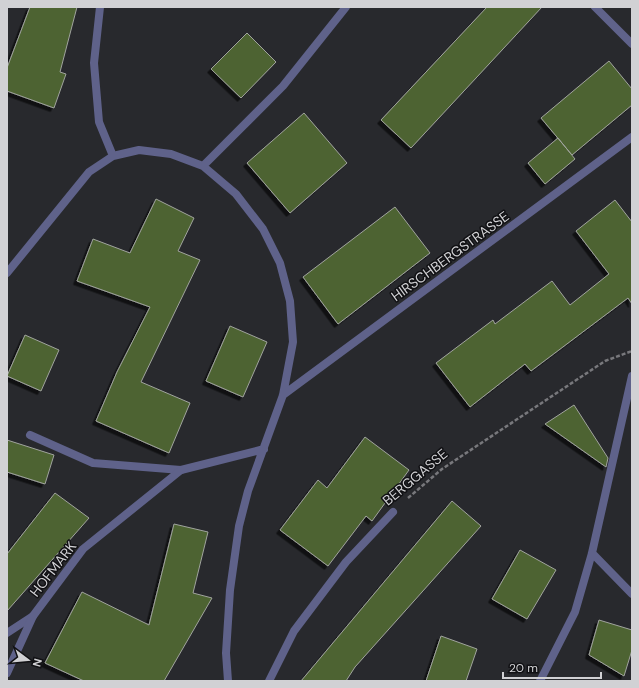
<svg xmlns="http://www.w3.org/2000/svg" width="639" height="688" viewBox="0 0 639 688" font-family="'DM Sans',sans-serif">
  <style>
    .building { fill: #4d6430; stroke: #a0a39e; filter: url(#shadow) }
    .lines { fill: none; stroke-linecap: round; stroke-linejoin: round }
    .path { stroke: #78787c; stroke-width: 2.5; stroke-dasharray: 4 2; stroke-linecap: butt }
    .lane { stroke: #5f628a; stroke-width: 8 }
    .street { stroke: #5f628a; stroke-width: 8 }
    .labels { text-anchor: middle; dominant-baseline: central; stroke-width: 3; stroke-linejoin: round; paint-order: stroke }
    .street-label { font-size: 14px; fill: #d1d1d4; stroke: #111114 }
  </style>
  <defs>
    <filter id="shadow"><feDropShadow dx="-3.5" dy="3.5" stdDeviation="0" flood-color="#0009"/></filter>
  </defs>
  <rect width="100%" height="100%" fill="#28292d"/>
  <path class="building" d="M 30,7 L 77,7 L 60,72 L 66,74 L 54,108 L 7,91 L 7,68 Z
    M 487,7 L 542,7 L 411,148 L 381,120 Z
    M 247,33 L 276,62 L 241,98 L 211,69 Z
    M 609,61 L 632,89 L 632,105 L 572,155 L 541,118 Z
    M 304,113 L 347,163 L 290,213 L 247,163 Z
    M 558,138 L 575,159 L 545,184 L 528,163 Z
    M 156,199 L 194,218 L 178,251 L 200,260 L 141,382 L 190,403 L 169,453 L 96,421 L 117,372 L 150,307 L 77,281 L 93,239 L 130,253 Z
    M 615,200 L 632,222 L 632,304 L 628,298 L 531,371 L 525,364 L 470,407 L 436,363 L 493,320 L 495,324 L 552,281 L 570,305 L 609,274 L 576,231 Z
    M 395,207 L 430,253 L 338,324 L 303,277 Z
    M 230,326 L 267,342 L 243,397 L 206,381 Z
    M 25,335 L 59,350 L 41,391 L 7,376 Z
    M 574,405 L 608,458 L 606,467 L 545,424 Z
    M 365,437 L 409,470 L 372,521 L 366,516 L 328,566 L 280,530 L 318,480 L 327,488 Z
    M 7,440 L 54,455 L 45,484 L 7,472 Z
    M 55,493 L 89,518 L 7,611 L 7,554 Z
    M 452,501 L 481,526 L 355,667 L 346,681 L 301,681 Z
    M 174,524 L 208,532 L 193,593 L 212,598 L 164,681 L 84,681 L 45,663 L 82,592 L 149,625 Z
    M 520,550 L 556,570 L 527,619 L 492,599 Z
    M 599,620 L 632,630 L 632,650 L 624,676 L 589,655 Z
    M 441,636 L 477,649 L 466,681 L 426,681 Z"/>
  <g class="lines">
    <path class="path" d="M 408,498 L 442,469 L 605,361 L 632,351"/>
    <path class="lane" d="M 30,435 L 93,463 L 181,470
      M 7,633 L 33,616"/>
    <path class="street" d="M 100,7 L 94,63 L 99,122 L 113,156
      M 595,7 L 632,44
      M 203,166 L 283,86 L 346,7
      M 7,273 L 89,172 L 113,156 L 139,150 L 171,154 L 203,166 L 236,194 L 263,229 L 280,263 L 290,301 L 293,342 L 283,395 L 248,491 L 239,526 L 230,590 L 226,653 L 228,681
      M 283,395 L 632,137
      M 592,553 L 632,594
      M 7,673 L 33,616 L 83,549 L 181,470 L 264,449
      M 269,681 L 294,631 L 346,562 L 393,512
      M 540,681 L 575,612 L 592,553 L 632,376"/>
  </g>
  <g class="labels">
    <g class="street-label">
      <text transform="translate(450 256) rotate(-36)">HIRSCHBERGSTRASSE</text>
      <text transform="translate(415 477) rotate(-40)">BERGGASSE</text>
      <text transform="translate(53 569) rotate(-52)">HOFMARK</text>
    </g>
  </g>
  <rect width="639" height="688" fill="none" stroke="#d1d1d4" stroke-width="16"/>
  <g transform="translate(28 660) rotate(106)" stroke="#111114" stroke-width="3" paint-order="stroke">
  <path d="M0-3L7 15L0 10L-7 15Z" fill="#d1d1d4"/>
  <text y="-6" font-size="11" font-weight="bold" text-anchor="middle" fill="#d1d1d4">N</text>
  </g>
  <path d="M503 672v6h98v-6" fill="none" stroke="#d1d1d4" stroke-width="2"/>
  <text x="509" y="672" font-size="12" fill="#d1d1d4" stroke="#111114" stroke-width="3" paint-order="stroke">20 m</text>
</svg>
